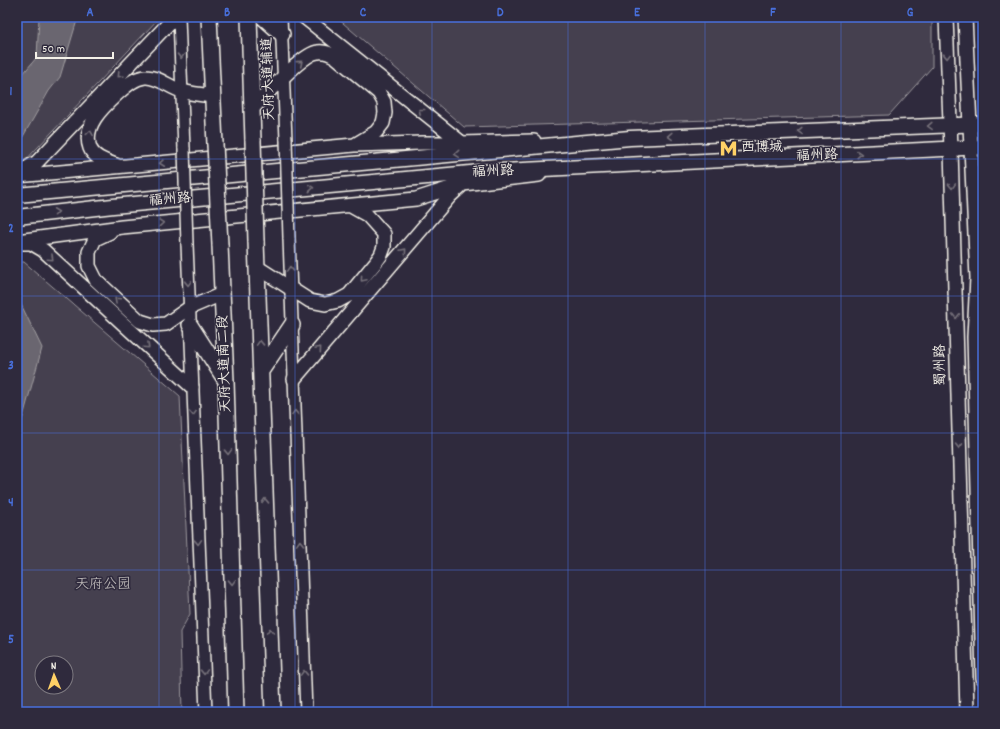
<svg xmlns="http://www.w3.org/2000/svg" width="1000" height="729" viewBox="0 0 1000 729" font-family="Dekko,'LXGW WenKai TC',sans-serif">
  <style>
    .green { fill: #454050; stroke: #9c989c; fill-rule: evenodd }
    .water { fill: #6a6670; stroke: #a19ea0 }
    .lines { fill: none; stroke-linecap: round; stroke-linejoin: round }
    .tertiary-casing { stroke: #f4f1e8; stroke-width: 14 }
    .secondary-casing { stroke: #f4f1e8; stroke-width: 16 }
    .primary-casing { stroke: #f4f1e8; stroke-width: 17 }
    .trunk-casing { stroke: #f4f1e8; stroke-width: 18 }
    .tertiary { stroke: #2f2a3d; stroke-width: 11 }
    .secondary { stroke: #2f2a3d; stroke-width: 13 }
    .primary { stroke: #2f2a3d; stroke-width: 14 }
    .trunk { stroke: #2f2a3d; stroke-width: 15 }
    .tertiary-bridge-casing { stroke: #f4f1e8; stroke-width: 14; stroke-linecap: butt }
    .trunk-bridge-casing { stroke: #f4f1e8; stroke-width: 18; stroke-linecap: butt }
    .tertiary-bridge { stroke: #2f2a3d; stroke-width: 11 }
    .trunk-bridge { stroke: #2f2a3d; stroke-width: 15 }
    .oneway { stroke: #747079 }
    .grid { fill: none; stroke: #486fdb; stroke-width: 1; stroke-opacity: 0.55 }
    .labels { text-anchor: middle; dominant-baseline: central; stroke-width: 3; stroke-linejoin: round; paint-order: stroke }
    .street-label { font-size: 14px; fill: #f4f1e8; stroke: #2f2a3d }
    .poi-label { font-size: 14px; fill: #f4f1e8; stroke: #2f2a3d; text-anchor: start }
    .park-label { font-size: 14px; fill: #b7b3b3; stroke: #2f2a3d }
    .neatline { fill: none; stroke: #486fdb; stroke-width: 1.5 }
    .grid-label { font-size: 13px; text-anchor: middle; font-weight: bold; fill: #486fdb }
  </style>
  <rect width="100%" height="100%" fill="#2f2a3d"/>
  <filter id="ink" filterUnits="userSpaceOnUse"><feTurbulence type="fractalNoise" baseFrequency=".025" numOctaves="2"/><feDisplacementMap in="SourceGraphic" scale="8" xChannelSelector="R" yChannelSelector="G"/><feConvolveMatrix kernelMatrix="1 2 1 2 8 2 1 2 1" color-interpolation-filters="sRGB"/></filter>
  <g filter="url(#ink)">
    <path class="green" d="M 17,17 L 160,17 L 23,163 L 17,164 Z
      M 336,17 L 932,17 L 932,67 L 889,115 L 464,127 Z
      M 17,262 L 24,262 L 180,396 L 190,614 L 180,632 L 182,712 L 17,712 ZM 42,663 L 66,663 L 66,687 L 42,687 Z"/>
    <path class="water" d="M 39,17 L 78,17 L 60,77 L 49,91 L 17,147 L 17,85 L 22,75 L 37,57 Z
      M 17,296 L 42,348 L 23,417 L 17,429 Z"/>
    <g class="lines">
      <defs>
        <path id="tertiary" d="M 179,17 L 184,149
          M 281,17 L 286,140
          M 289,238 L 306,712
          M 187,244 L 206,712"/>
        <path id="secondary" d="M 304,17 L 462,143 L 534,141
          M 946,17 L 951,149 L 967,712
          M 965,17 L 977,278 L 974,337 L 983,678
          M 252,109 C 264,97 303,53 318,52 C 324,51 331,54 336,57 L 379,93 L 384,102 L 385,113 L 383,123 L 376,132 L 356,144
          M 118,166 C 109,162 94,159 90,148 C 82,126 103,107 117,94 C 125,87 134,78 145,77 C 158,76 170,88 182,91 C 192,94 203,95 213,96
          M 17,172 L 25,169 L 37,162 L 172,20 L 177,17
          M 17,176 L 354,145 L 422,143 L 462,143
          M 110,232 L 95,239 L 89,252 L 89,266 L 96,280 L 140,321 L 153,325 L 166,324 L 189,308 L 222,294
          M 17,241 L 122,227 L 416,199 L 463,184
          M 21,243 L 31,243 L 43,250 L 192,387
          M 257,267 L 310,301 L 325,304 L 338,301 L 349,295 L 376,262 L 381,255 L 384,247 L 384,234 L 367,215 L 351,206
          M 294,379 L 450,196 L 463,184 L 539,175"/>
        <path id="primary" d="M 17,195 L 630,138 L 983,124
          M 17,217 L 113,206 L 481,172 L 983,147"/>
        <path id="trunk" d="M 209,17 L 215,144
          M 249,17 L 253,141
          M 263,17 L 282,34
          M 256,241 L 273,712
          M 220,245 L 226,381 L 236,712
          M 190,325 L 226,381
          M 261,371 L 292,325"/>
      </defs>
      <use href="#tertiary" class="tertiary-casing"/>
      <use href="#secondary" class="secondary-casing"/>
      <use href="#primary" class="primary-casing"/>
      <use href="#trunk" class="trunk-casing"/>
      <use href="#tertiary" class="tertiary"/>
      <use href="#secondary" class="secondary"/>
      <use href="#primary" class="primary"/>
      <use href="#trunk" class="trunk"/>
      <defs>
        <path id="tertiary-bridge" d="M 286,140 L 289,238
          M 184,149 L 187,244"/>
        <path id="trunk-bridge" d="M 253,141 L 256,241
          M 215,144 L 220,245"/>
      </defs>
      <use href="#tertiary-bridge" class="tertiary-bridge-casing"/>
      <use href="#trunk-bridge" class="trunk-bridge-casing"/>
      <use href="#tertiary-bridge" class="tertiary-bridge"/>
      <use href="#trunk-bridge" class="trunk-bridge"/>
    </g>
    <defs><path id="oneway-chevron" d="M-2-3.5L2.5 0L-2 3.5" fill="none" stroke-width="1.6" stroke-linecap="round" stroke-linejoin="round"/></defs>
    <g class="oneway">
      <use href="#oneway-chevron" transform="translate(181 56) rotate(88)"/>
      <use href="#oneway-chevron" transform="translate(947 56) rotate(88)"/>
      <use href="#oneway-chevron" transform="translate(300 63) rotate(-40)"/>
      <use href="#oneway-chevron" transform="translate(120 75) rotate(134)"/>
      <use href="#oneway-chevron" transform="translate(421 111) rotate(-141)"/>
      <use href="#oneway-chevron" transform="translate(930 126) rotate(178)"/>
      <use href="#oneway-chevron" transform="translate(800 131) rotate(178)"/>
      <use href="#oneway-chevron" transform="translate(90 133) rotate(-82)"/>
      <use href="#oneway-chevron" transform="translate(670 136) rotate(178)"/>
      <use href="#oneway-chevron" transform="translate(457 154) rotate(175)"/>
      <use href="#oneway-chevron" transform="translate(859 154) rotate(-3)"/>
      <use href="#oneway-chevron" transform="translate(162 163) rotate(174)"/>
      <use href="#oneway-chevron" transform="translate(952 186) rotate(88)"/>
      <use href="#oneway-chevron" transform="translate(311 188) rotate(-5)"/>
      <use href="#oneway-chevron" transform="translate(56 212) rotate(-7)"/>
      <use href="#oneway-chevron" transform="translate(161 223) rotate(-5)"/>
      <use href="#oneway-chevron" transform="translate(404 251) rotate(-49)"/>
      <use href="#oneway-chevron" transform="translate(51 258) rotate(43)"/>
      <use href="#oneway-chevron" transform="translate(290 269) rotate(-92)"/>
      <use href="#oneway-chevron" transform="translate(363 279) rotate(130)"/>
      <use href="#oneway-chevron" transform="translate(188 283) rotate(88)"/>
      <use href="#oneway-chevron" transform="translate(117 300) rotate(-137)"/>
      <use href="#oneway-chevron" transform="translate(956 316) rotate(89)"/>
      <use href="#oneway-chevron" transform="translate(260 343) rotate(-92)"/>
      <use href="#oneway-chevron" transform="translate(147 346) rotate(43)"/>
      <use href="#oneway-chevron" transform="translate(319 349) rotate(-49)"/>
      <use href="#oneway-chevron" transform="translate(193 413) rotate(88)"/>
      <use href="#oneway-chevron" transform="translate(295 413) rotate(-92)"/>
      <use href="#oneway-chevron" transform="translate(959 446) rotate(89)"/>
      <use href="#oneway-chevron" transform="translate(228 452) rotate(88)"/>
      <use href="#oneway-chevron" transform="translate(265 501) rotate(-92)"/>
      <use href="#oneway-chevron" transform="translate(198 542) rotate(88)"/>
      <use href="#oneway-chevron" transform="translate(300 543) rotate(-92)"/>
      <use href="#oneway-chevron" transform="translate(232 582) rotate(88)"/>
      <use href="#oneway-chevron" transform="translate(270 631) rotate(-92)"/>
      <use href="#oneway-chevron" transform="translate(204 672) rotate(88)"/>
      <use href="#oneway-chevron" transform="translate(304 673) rotate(-92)"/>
    </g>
  </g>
  <path class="grid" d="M 159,17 L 159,712M 295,17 L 295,712M 432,17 L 432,712M 568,17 L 568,712M 705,17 L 705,712M 841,17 L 841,712M 17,159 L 983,159M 17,296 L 983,296M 17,433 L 983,433M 17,570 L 983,570"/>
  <defs>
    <symbol id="metro-bare" viewBox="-9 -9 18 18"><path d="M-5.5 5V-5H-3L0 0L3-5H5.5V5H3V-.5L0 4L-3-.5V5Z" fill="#ffd166" stroke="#2f2a3d" stroke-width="2.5" paint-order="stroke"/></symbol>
  </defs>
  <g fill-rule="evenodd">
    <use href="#metro-bare" x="716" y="136" width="25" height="25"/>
  </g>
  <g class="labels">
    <g class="street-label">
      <text transform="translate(269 79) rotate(-92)">天府大道辅道</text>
      <text transform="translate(817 156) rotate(-3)">福州路</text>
      <text transform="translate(493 172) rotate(-3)">福州路</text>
      <text transform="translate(170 200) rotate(-5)">福州路</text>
      <text transform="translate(225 364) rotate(-92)">天府大道南二段</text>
      <text transform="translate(941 365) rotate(-91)">蜀州路</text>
    </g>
    <g class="poi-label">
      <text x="741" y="148">西博城</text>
    </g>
    <g class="park-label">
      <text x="103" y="585">天府公园</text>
    </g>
  </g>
  <rect width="1000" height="729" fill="none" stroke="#2f2a3d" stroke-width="44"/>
  <g transform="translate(54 675) rotate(358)"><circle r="19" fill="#2f2a3d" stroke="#7e7a81"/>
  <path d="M0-3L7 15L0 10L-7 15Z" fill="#ffd166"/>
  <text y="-6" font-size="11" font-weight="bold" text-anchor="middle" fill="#f4f1e8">N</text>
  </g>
  <path d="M36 52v6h77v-6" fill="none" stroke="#f4f1e8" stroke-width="2"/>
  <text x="42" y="52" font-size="12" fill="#f4f1e8" stroke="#2f2a3d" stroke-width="3" paint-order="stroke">50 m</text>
  <rect x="22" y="22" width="956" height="685" class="neatline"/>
  <g class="grid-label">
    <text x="90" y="16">A</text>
    <text x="227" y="16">B</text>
    <text x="363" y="16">C</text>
    <text x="500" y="16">D</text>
    <text x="637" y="16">E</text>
    <text x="773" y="16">F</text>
    <text x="910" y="16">G</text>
    <text x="11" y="95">1</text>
    <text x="11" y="232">2</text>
    <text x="11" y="369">3</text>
    <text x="11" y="506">4</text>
    <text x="11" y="643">5</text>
  </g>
</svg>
